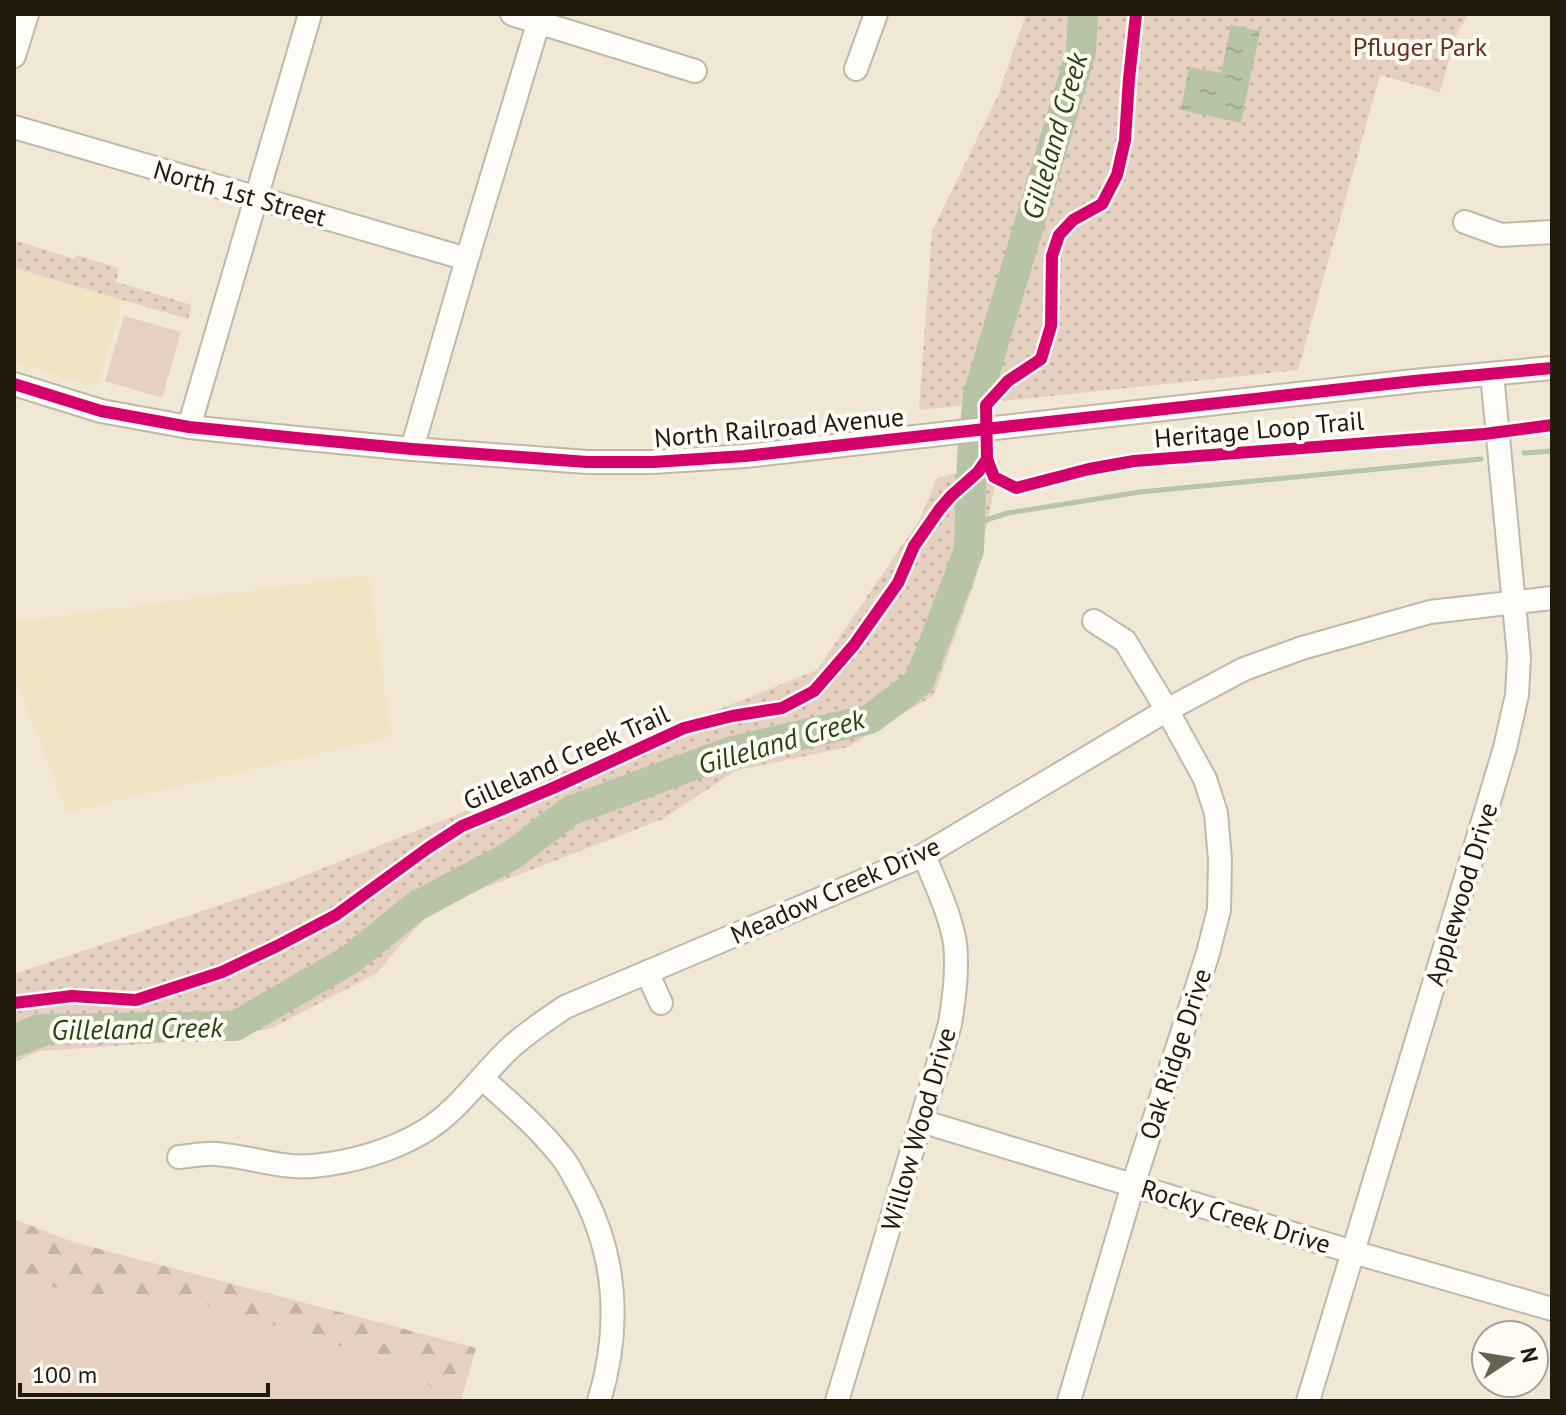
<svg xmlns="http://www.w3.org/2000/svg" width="1566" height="1415" viewBox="0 0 1566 1415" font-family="'PT Sans',sans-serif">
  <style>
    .built { fill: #f1e4c3 }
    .green { fill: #e6d0c1 }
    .forest { fill: url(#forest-firs) }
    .park { fill: url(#park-dots) }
    .water { fill: url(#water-ripples) }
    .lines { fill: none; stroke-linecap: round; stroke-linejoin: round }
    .stream { stroke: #b7c4a5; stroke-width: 5 }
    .river { stroke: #b7c4a5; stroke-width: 30 }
    .minor-casing { stroke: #bfb9aa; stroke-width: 26 }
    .minor { stroke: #fdfcf9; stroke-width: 22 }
    .cycleway-casing { stroke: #fdfbf4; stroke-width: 17 }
    .cycleway { stroke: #d6006c; stroke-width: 12 }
    .labels { text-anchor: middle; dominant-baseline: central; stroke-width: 8; stroke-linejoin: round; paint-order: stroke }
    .park-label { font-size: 26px; fill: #693119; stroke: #fdfbf4 }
    .street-label { font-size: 26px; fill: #1f1a0d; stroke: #fdfbf4 }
    .water-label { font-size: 28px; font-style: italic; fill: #27440e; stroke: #fdfbf4 }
  </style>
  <defs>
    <pattern id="forest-firs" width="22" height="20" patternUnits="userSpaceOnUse" patternTransform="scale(2)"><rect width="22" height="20" fill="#e6d0c1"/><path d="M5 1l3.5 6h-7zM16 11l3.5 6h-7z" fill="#c5b2a5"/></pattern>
    <pattern id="park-dots" width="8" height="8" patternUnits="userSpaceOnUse" patternTransform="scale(2)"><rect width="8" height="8" fill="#e6d0c1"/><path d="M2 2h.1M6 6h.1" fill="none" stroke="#c5b2a5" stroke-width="1.8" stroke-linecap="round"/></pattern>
    <pattern id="water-ripples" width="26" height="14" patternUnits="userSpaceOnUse" patternTransform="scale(2)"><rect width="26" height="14" fill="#b7c4a5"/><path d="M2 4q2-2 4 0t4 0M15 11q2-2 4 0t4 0" fill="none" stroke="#9da88d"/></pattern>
  </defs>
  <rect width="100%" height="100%" fill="#f0e8d4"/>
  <path class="built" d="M 14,268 L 123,300 L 97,387 L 14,362 Z
    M 369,575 L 391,737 L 67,812 L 14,675 L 14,622 Z"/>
  <path class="green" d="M 124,316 L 181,332 L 162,398 L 105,381 Z
    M 14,1277 L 75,1293 L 188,1299 L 361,1352 L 410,1361 L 441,1401 L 14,1401 Z"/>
  <path class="forest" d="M 14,1219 L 73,1242 L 476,1348 L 461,1401 L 441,1401 L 410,1361 L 361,1352 L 188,1299 L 75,1293 L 14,1277 Z"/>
  <path class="park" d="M 1026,14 L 1468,14 L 1456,36 L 1440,92 L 1380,75 L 1298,370 L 919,410 L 932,231 L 998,96 Z
    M 14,240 L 74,259 L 76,255 L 119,268 L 116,282 L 192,305 L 188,319 L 14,268 Z
    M 1000,461 L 976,578 L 934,695 L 848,747 L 735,771 L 663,819 L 437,906 L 402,943 L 377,973 L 270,1029 L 159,1043 L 40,1051 L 14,1062 L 14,974 L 291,881 L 817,670 L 920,519 L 937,478 Z"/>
  <path class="water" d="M 1231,25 L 1260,31 L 1241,123 L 1181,110 L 1189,67 L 1221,73 Z
    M 139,1015 L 129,1038 L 62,1040 L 14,1058 L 14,1027 L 21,1023 Z"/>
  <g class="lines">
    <path class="stream" d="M 1524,453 L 1552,451
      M 970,525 L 1008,513 L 1140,492 L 1481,459"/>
    <path class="river" d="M 14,1040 L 39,1029 L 235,1026 L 351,959 L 415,907 L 512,855 L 570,811 L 732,751 L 870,719 L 919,682 L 969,550 L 972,458 L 978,395 L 1081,52 L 1083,14"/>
    <defs>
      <path id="minor" d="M 512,14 L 695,71
        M 14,56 L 27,14
        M 856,69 L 876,14
        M 14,127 L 467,259
        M 1465,222 L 1501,235 L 1552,232
        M 14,384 L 101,411 L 189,427 L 297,438 L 412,449 L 587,462 L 653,462 L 745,456 L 1414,381 L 1552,368
        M 189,427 L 310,14
        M 412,449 L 467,259 L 541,14
        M 647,972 L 661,1003
        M 483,1079 C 510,1103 538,1127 561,1156 C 568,1164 572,1173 577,1182 C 617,1252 622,1325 599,1401
        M 921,1121 L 1353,1252 L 1552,1309
        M 179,1157 C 191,1156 204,1153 216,1154 C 248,1156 280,1169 313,1166 C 352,1162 389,1152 423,1132 C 457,1112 479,1078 507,1051 C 524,1034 545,1021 565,1007 L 924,855 L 1167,710 L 1244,669 L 1302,648 L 1430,612 L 1552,598
        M 837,1401 L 950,1024 C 954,998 958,970 955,943 C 950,913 935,883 924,855
        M 1069,1401 L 1133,1185 L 1208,953 L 1219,910 L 1220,860 L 1216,813 L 1205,779 L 1167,710 L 1125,641 L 1094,621
        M 1308,1401 L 1505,748 L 1517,695 L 1519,657 L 1492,374"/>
    </defs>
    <use href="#minor" class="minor-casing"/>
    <use href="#minor" class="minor"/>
    <defs>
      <path id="cycleway" d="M 14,384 L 101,411 L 189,427 L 297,438 L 412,449 L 587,462 L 653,462 L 745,456 L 1414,381 L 1552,368
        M 987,459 L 994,477 L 1016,488 L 1089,469 L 1134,461 L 1484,434 L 1552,425
        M 14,1003 L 72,996 L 136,1000 L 222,972 L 277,946 L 336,915 L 428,848 L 462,826 L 553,788 L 684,728 L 732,716 L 782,708 L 814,691 L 854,645 L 898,583 L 914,546 L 939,510 L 951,496 L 978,472 L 987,459 L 986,405 L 1008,381 L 1041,359 L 1051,326 L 1052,256 L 1059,235 L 1073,220 L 1102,204 L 1117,175 L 1125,140 L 1129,79 L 1136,14"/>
    </defs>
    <use href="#cycleway" class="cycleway-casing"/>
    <use href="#cycleway" class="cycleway"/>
  </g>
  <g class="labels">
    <g class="park-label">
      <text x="1420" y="46">Pfluger Park</text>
    </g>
    <g class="street-label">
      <text transform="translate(240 193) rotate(16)">North 1st Street</text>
      <text transform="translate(779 427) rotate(-5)">North Railroad Avenue</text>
      <text transform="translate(1259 429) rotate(-5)">Heritage Loop Trail</text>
      <text transform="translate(566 757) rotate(-24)">Gilleland Creek Trail</text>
      <text transform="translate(835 890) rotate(-24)">Meadow Creek Drive</text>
      <text transform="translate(1461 894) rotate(-73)">Applewood Drive</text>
      <text transform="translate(1175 1054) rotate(-72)">Oak Ridge Drive</text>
      <text transform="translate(918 1129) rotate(-74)">Willow Wood Drive</text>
      <text transform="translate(1236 1216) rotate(17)">Rocky Creek Drive</text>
    </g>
    <g class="water-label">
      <text transform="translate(1054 136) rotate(-74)">Gilleland Creek</text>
      <text transform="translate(781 741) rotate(-16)">Gilleland Creek</text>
      <text transform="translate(137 1028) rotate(-1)">Gilleland Creek</text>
    </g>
  </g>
  <rect width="1566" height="1415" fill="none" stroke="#1f1a0d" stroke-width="32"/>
  <g transform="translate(1510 1359) rotate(78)"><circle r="38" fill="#fdfbf4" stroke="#a4a198" stroke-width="2"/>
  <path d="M0-6L14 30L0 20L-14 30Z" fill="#686253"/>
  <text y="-12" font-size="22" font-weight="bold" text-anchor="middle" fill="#1f1a0d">N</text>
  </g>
  <path d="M20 1383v12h248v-12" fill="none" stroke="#1f1a0d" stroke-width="4"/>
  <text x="32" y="1383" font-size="24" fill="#1f1a0d" stroke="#fdfbf4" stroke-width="6" paint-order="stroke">100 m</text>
</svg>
